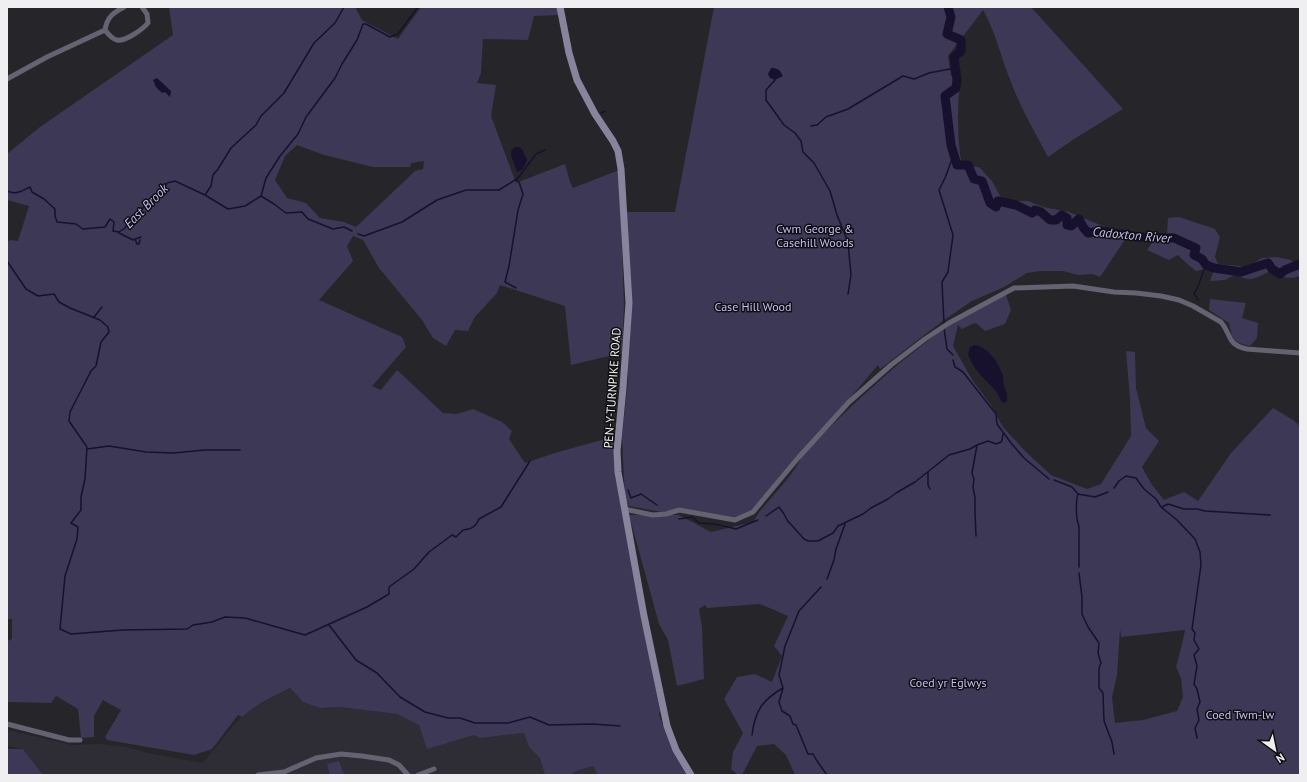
<svg xmlns="http://www.w3.org/2000/svg" width="1307" height="782" viewBox="0 0 1307 782" font-family="'PT Sans',sans-serif">
  <style>
    .built { fill: #2e2d36 }
    .green { fill: #3d3855; fill-rule: evenodd }
    .water { fill: #18112e }
    .lines { fill: none; stroke-linecap: round; stroke-linejoin: round }
    .stream { stroke: #18112e; stroke-width: 1.5 }
    .river { stroke: #18112e; stroke-width: 9 }
    .street { stroke: #656272; stroke-width: 5 }
    .secondary { stroke: #88849e; stroke-width: 7 }
    .labels { text-anchor: middle; dominant-baseline: central; stroke-width: 3; stroke-linejoin: round; paint-order: stroke }
    .park-label { font-size: 12px; fill: #c5bcf9; stroke: #0f0f10 }
    .street-label { font-size: 12px; fill: #efeff1; stroke: #0f0f10 }
    .water-label { font-size: 13px; font-style: italic; fill: #c3b9f7; stroke: #0f0f10 }
  </style>
  <rect width="100%" height="100%" fill="#262529"/>
  <path class="built" d="M 290,688 L 303,702 L 320,708 L 340,707 L 397,714 L 419,725 L 427,748 L 474,735 L 480,738 L 524,733 L 529,747 L 540,757 L 545,775 L 43,775 L 23,749 L 7,746 L 7,730 L 72,745 L 101,744 L 126,747 L 148,753 L 203,763 L 233,726 L 248,711 Z
    M 593,766 L 598,775 L 569,775 L 579,770 Z"/>
  <path class="green" d="M 169,7 L 355,7 L 362,20 L 398,39 L 421,7 L 557,7 L 559,15 L 534,16 L 528,40 L 483,39 L 481,73 L 477,83 L 496,85 L 491,116 L 516,183 L 565,164 L 570,182 L 573,188 L 619,170 L 624,304 L 622,353 L 571,365 L 565,306 L 500,285 L 497,293 L 474,318 L 468,331 L 455,330 L 446,346 L 433,338 L 422,320 L 379,268 L 363,240 L 353,236 L 347,246 L 353,261 L 319,300 L 402,337 L 406,347 L 372,386 L 381,390 L 397,370 L 443,413 L 457,414 L 473,409 L 502,422 L 512,431 L 509,439 L 525,463 L 558,452 L 613,437 L 616,478 L 660,711 L 659,715 L 674,753 L 689,775 L 598,775 L 593,766 L 579,770 L 569,775 L 545,775 L 540,758 L 529,747 L 524,733 L 480,738 L 474,735 L 427,749 L 419,725 L 397,714 L 340,707 L 320,708 L 303,702 L 290,688 C 273,697 256,704 242,717 L 238,715 L 212,749 L 194,755 L 107,740 L 105,737 L 121,710 L 103,700 L 94,716 L 94,737 L 81,738 L 78,709 L 56,696 L 51,703 L 7,702 L 7,641 L 12,639 L 12,619 L 7,619 L 7,242 L 10,240 L 18,241 L 29,206 L 7,200 L 7,154 L 40,127 L 173,35 ZM 297,145 L 324,155 L 373,167 L 410,167 L 411,163 L 424,161 L 423,169 L 415,171 L 356,227 L 344,222 L 320,218 L 306,203 L 287,198 L 275,180 L 285,156 Z
    M 714,7 L 1031,7 L 1123,109 L 1074,139 L 1048,157 C 1034,131 1019,105 1009,77 C 1000,54 995,31 983,10 L 948,56 L 951,76 L 960,75 C 958,107 956,134 962,166 L 979,167 L 992,181 L 1003,201 L 1028,201 L 1043,207 L 1069,212 L 1110,229 L 1128,235 L 1100,277 L 1093,274 L 1078,275 L 1063,271 L 1041,271 L 1027,273 L 1004,287 L 972,301 L 944,320 L 880,369 L 878,365 L 754,510 L 735,519 L 680,509 L 667,513 L 629,506 L 625,498 L 622,438 L 628,380 L 626,212 L 675,212 Z
    M 1179,217 L 1215,229 L 1220,237 L 1215,257 L 1218,264 L 1239,266 L 1246,268 L 1262,258 L 1276,257 L 1291,260 L 1296,266 L 1300,267 L 1300,276 C 1288,280 1281,277 1271,271 C 1256,277 1251,284 1236,274 L 1225,280 L 1210,281 L 1213,273 L 1209,268 L 1196,271 L 1185,262 L 1178,255 L 1169,260 L 1147,250 L 1152,243 L 1167,234 L 1168,218 Z
    M 1006,295 L 1011,310 L 1005,324 L 985,331 L 976,323 L 972,324 L 962,329 L 958,325 L 953,346 L 973,381 L 991,405 L 1003,427 L 1026,452 L 1051,475 L 1087,489 L 1101,484 L 1131,436 L 1130,399 L 1126,351 L 1135,352 L 1136,388 L 1146,428 L 1159,441 L 1142,467 L 1152,485 L 1164,500 L 1184,492 L 1198,501 L 1231,453 L 1273,408 L 1293,420 L 1300,426 L 1300,775 L 795,775 L 786,755 L 774,744 L 757,746 L 742,775 L 738,775 L 731,769 L 733,752 L 743,733 L 724,699 L 737,677 L 755,674 L 772,682 L 782,656 L 774,646 L 788,616 L 760,604 L 707,608 L 705,605 L 699,609 L 702,627 L 704,679 L 677,686 L 668,640 L 659,624 L 629,515 L 679,515 L 711,532 L 753,522 L 760,511 L 785,482 L 795,469 L 805,451 L 857,401 L 896,366 L 953,321 L 975,308 ZM 1120,629 L 1121,637 L 1185,630 L 1183,640 L 1176,667 L 1181,678 L 1183,697 L 1177,711 L 1143,720 L 1115,723 L 1112,697 L 1117,675 Z
    M 1210,299 L 1246,303 L 1242,318 L 1258,323 L 1257,338 L 1250,346 C 1232,342 1233,340 1229,323 L 1209,310 Z
    M 7,749 L 23,749 L 43,775 L 7,775 Z
    M 339,761 L 344,775 L 330,775 L 327,764 Z"/>
  <path class="water" d="M 771,68 C 778,68 780,70 783,76 L 775,80 L 770,78 L 768,74 Z
    M 157,78 L 171,91 L 170,97 L 165,92 L 162,93 L 156,87 L 153,80 Z
    M 515,147 L 520,147 L 523,151 L 527,160 C 525,166 523,170 517,172 L 511,155 L 511,151 Z
    M 975,345 C 988,347 998,362 1002,373 C 1004,377 1003,382 1004,386 C 1006,391 1008,395 1007,401 L 1005,403 L 1002,402 C 999,398 998,393 995,390 C 983,377 974,371 968,354 L 970,347 Z"/>
  <g class="lines">
    <path class="stream" d="M 775,80 L 766,90 L 766,100 L 784,125 L 795,133 L 801,141 L 803,152 L 814,163 L 830,191 L 837,215 L 848,242 L 851,275 L 848,294
      M 601,113 L 605,111
      M 811,126 L 817,125 L 826,117 L 848,109 L 903,76 L 914,79 L 929,73 L 955,68
      M 516,180 L 519,182 L 523,194 L 518,210 L 509,266 L 505,282 L 516,288
      M 7,191 C 16,195 22,191 30,187 L 32,192 L 44,199 L 55,209 L 55,216 L 57,222 L 76,224 L 83,229 L 105,227 L 110,219 L 114,222 L 113,231 L 119,232 L 125,228 L 129,221 L 137,214 L 154,197 L 163,191 L 167,183 L 175,181 L 205,195 L 228,209 L 245,206 L 261,196 L 274,204 L 286,213 L 302,212 L 308,219 L 333,229 L 344,227 L 352,231
      M 205,195 L 211,186 L 213,175 L 218,169 L 231,148 L 256,125 L 261,116 L 284,93 L 314,43 L 335,23 L 344,7
      M 261,196 L 266,178 L 280,156 L 298,134 L 306,117 L 335,78 L 342,64 L 357,40 L 363,24 L 366,24 L 390,37 L 398,34 L 418,7
      M 119,233 L 133,240 L 141,237
      M 358,234 L 364,236 L 402,222 L 437,200 L 466,190 L 499,190 L 518,178 L 536,154 L 545,150
      M 135,239 L 137,244 L 139,244 L 140,240
      M 7,261 L 26,289 L 38,296 L 54,294 L 59,302 L 70,308 L 100,320 L 108,327 L 109,332 L 101,342 L 96,366 L 91,371 L 70,412 L 69,421 L 87,447 L 85,479 L 81,497 L 81,510 L 71,523 L 78,527 L 77,539 L 65,576 L 60,629 L 71,634 L 123,630 L 187,629 L 193,625 L 212,622 L 225,617 L 245,618 L 305,635 L 367,607 L 389,594 L 389,587 L 414,569 L 429,552 L 452,535 L 456,537 L 463,530 C 471,529 476,527 479,519 L 501,507 L 530,461
      M 1198,300 L 1194,293 C 1199,289 1202,272 1206,265
      M 94,317 L 102,307
      M 944,324 L 942,282 L 948,272 L 953,235 L 939,190 L 945,178 L 954,154
      M 944,328 L 947,349 L 953,355
      M 953,360 L 955,367 L 963,372 L 996,414 L 997,424 L 1011,443 L 1024,458 L 1049,479
      M 87,449 L 109,446 L 146,452 L 174,453 L 204,450 L 240,450
      M 928,473 L 928,485 L 930,489
      M 1054,480 L 1072,487 L 1078,494 L 1095,497 L 1108,492
      M 1114,488 L 1119,481 L 1126,476 L 1136,478 L 1144,489 L 1156,499 L 1161,507 L 1177,520 L 1195,539 L 1200,552 L 1201,565 L 1192,629 L 1195,633 L 1194,640 L 1199,649 L 1194,655 L 1197,666 L 1194,684 L 1197,689 L 1200,702 L 1197,709 L 1199,720 L 1195,728 L 1197,738
      M 628,490 L 631,498 L 641,494 L 657,505
      M 1078,494 C 1076,500 1076,512 1077,518 C 1077,523 1080,525 1079,531 L 1079,567
      M 1162,507 L 1168,504 L 1184,509 L 1197,509 L 1205,511 L 1270,515
      M 766,516 L 779,507 L 784,514 L 787,520 L 804,539 L 808,541 L 818,541 L 833,533 L 838,526 L 863,514 L 871,508 L 888,499 L 896,493 L 915,482 L 949,455 L 970,449 L 977,445 L 988,441 L 996,444 L 1001,442 L 1002,440 L 1003,434
      M 679,519 L 692,517 L 699,523 L 715,524 L 736,529 L 758,520
      M 976,536 L 975,512 L 975,498 L 973,487 L 974,479 L 972,473 L 977,445
      M 1079,573 L 1082,597 L 1082,614 L 1088,627 L 1099,643 L 1098,653 L 1101,663 L 1099,668 L 1099,688 L 1103,693 L 1104,721 L 1112,742 L 1114,754
      M 827,579 L 834,560 L 836,549 L 845,524
      M 821,587 L 799,611 L 785,646 L 779,675 L 783,688 L 779,702 L 782,711 L 790,716 L 793,724 L 796,725 L 808,754 L 813,754 L 817,761 L 827,775
      M 329,625 L 356,660 L 377,673 L 400,697 L 425,712 L 448,718 L 460,718 L 475,723 L 508,723 L 530,717 L 549,725 L 593,724 L 620,726
      M 752,735 C 755,711 762,700 783,688"/>
    <path class="river" d="M 948,7 L 951,17 L 947,34 L 961,40 L 961,51 L 954,57 L 957,80 L 956,88 L 945,96 L 951,145 L 957,165 L 968,165 L 974,179 L 982,181 L 990,203 L 996,207 L 998,201 L 1016,205 L 1032,213 L 1035,210 L 1041,212 L 1050,220 L 1056,220 L 1062,215 L 1067,218 L 1067,225 L 1071,226 L 1079,219 L 1083,227 L 1088,233 L 1101,231 L 1139,237 L 1174,238 L 1196,248 L 1194,255 L 1202,259 L 1206,265 L 1214,268 L 1241,272 L 1268,263 L 1272,269 L 1280,274 L 1285,270 L 1300,264"/>
    <path class="street" d="M 105,30 C 108,34 112,39 117,40 C 125,42 143,29 148,23 L 147,14 L 142,7
      M 105,30 C 107,17 113,13 124,7
      M 7,79 L 47,57 L 105,30
      M 624,509 L 653,515 L 666,514 L 679,510 L 735,520 L 753,512 L 798,458 L 849,402 L 891,365 L 925,339 L 949,323 L 1014,288 L 1073,286 L 1114,292 L 1136,293 L 1161,296 L 1179,300 L 1193,306 L 1221,322 C 1232,335 1226,344 1247,349 L 1300,353
      M 7,724 L 69,740 L 80,740
      M 258,775 L 284,772 L 316,758 L 341,754 L 362,756 L 389,760 L 399,765 L 408,775
      M 418,775 L 434,769"/>
    <path class="secondary" d="M 560,7 L 569,53 L 577,80 L 595,114 L 613,141 L 618,151 L 621,169 L 629,303 L 623,388 L 617,451 L 618,472 L 644,616 L 667,726 L 676,750 L 691,775"/>
  </g>
  <g class="labels">
    <g class="park-label">
      <text x="815" y="228">Cwm George &amp;<tspan x="815" dy="14">Casehill Woods</tspan></text>
      <text x="753" y="306">Case Hill Wood</text>
      <text x="948" y="682">Coed yr Eglwys</text>
      <text x="1240" y="714">Coed Twm-lw</text>
    </g>
    <g class="street-label">
      <text transform="translate(612 388) rotate(-86)">PEN-Y-TURNPIKE ROAD</text>
    </g>
    <g class="water-label">
      <text transform="translate(146 206) rotate(-45)">East Brook</text>
      <text transform="translate(1132 235) rotate(5)">Cadoxton River</text>
    </g>
  </g>
  <rect width="1307" height="782" fill="none" stroke="#efeff1" stroke-width="16"/>
  <g transform="translate(1275 750) rotate(147)" stroke="#0f0f10" stroke-width="3" paint-order="stroke">
  <path d="M0-3L7 15L0 10L-7 15Z" fill="#efeff1"/>
  <text y="-6" font-size="11" font-weight="bold" text-anchor="middle" fill="#efeff1">N</text>
  </g>
</svg>
